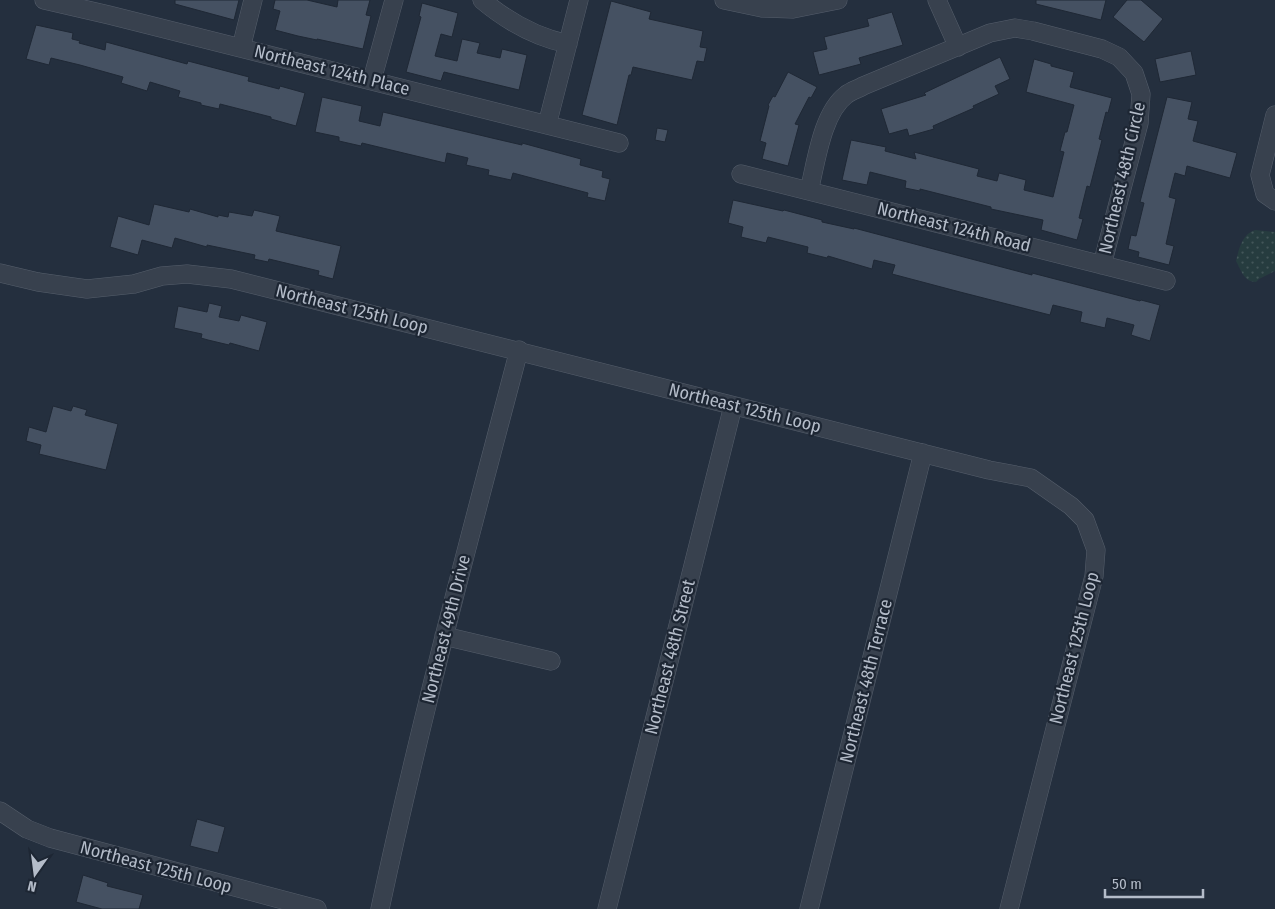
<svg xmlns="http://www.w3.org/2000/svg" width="1275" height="909" viewBox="0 0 1275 909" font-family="'Fira Sans Condensed',sans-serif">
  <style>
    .park { fill: url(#park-dots) }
    .building { fill: #455162; stroke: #1f2835 }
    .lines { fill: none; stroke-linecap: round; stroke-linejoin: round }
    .minor-casing { stroke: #565f6c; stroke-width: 19 }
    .minor { stroke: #38414e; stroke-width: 18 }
    .labels { text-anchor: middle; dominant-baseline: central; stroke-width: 4.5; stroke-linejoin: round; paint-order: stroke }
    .street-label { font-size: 18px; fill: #b4bcc9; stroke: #1d2633 }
  </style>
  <defs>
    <pattern id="park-dots" width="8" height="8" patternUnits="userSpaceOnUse" patternTransform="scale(1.25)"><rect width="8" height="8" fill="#263c3f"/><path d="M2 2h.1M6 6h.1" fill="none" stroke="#435659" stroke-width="1.8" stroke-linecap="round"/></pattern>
  </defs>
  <rect width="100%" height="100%" fill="#242f3e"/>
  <path class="park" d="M 1255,230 L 1275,232 L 1275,271 L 1259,279 L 1256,282 C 1244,282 1241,270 1236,261 C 1239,249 1242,234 1255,230 Z"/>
  <path class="building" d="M 175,0 L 239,0 L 234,20 L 175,4 Z
    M 275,0 L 307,0 L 337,7 L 338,0 L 370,0 L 366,15 L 371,16 L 363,49 L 317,39 L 317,40 L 298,36 L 275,30 L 280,11 L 273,9 Z
    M 1036,0 L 1106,0 L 1101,20 L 1036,4 Z
    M 1127,0 L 1141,0 L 1163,19 L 1144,42 L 1113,17 Z
    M 611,1 L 651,12 L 649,19 L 703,31 L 700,47 L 707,48 L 704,62 L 697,61 L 692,80 L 633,67 L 631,75 L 629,75 L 617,125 L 582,115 Z
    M 422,3 L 458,13 L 452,37 L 441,34 L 435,56 L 457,61 L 462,39 L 480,43 L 477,53 L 500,58 L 502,49 L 527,55 L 519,90 L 444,72 L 441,81 L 406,72 L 421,17 L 419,16 Z
    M 892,12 L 903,45 L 859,58 L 861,64 L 819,75 L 813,52 L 827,49 L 824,37 L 869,26 L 867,19 Z
    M 36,25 L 73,33 L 72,39 L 80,41 L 79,43 L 105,50 L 106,42 L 187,64 L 188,61 L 249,77 L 248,81 L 279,89 L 280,86 L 305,93 L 296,126 L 271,119 L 271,117 L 220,104 L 219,109 L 201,105 L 201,103 L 178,97 L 180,91 L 150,82 L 147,91 L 121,83 L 123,77 L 80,65 L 51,58 L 49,65 L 26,59 Z
    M 1191,51 L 1196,75 L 1160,82 L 1155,59 Z
    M 1000,57 L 1010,79 L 995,86 L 999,94 L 973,106 L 974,108 L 933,126 L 934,129 L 909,136 L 907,129 L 889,134 L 881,109 L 926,95 L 924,93 Z
    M 1034,59 L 1051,64 L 1051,66 L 1074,72 L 1070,87 L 1112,98 L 1108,113 L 1106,112 L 1099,139 L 1102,140 L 1090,187 L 1087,186 L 1079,218 L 1083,219 L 1077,240 L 1041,230 L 1043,220 L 991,209 L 991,207 L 920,189 L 920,191 L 905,188 L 906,181 L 870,172 L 867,185 L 842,180 L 851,140 L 886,147 L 885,151 L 916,159 L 914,152 L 979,169 L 977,176 L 997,181 L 999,173 L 1026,180 L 1024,190 L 1053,197 L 1064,152 L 1060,151 L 1065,132 L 1067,132 L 1074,105 L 1026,92 Z
    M 788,72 L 817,87 L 811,98 L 809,97 L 795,124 L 799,125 L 788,166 L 762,159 L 766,143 L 760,141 L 769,106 L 768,105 L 773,96 L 775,97 Z
    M 322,97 L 362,106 L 359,121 L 380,126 L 383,112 L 492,138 L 522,145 L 522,143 L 581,159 L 580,165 L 603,171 L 602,177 L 610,179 L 605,201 L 587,197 L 588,193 L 513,173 L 511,180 L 488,175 L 489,170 L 466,165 L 468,158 L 447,153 L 445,163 L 362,143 L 361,146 L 339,141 L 339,137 L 315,132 Z
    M 1167,97 L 1192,102 L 1188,119 L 1198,121 L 1193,141 L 1237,153 L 1230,178 L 1187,166 L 1185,176 L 1175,173 L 1169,197 L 1176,199 L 1166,244 L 1174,246 L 1169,265 L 1138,257 L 1139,252 L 1128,249 L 1131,235 L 1136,236 L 1144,203 L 1140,202 Z
    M 657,128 L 668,130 L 665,142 L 655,140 Z
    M 733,200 L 783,211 L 784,210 L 822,220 L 822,222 L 854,229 L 854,228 L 1032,275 L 1032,273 L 1140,301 L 1141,300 L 1160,305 L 1150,341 L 1131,335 L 1134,325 L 1107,318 L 1105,328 L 1080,322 L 1082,312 L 1053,305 L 1050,315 L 960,292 L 892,274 L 895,265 L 874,260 L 872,269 L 828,256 L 827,258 L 807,253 L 808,247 L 768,237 L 766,243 L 741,237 L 743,227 L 728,223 Z
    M 154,204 L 189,212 L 190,209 L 218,217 L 218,215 L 228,217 L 229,212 L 252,216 L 254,210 L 280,216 L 276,231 L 341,246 L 333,279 L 318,275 L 319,271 L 269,259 L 268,262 L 254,259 L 255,255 L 207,245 L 207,247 L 175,238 L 172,248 L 142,240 L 138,255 L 110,247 L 118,216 L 149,225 Z
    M 209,303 L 222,306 L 219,317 L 239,321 L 241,315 L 267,322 L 259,351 L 230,343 L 229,345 L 208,340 L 201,338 L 202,334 L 174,328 L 178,306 L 207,312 Z
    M 53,406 L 71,411 L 73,406 L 87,410 L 85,415 L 118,424 L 106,470 L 39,454 L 41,445 L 26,441 L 29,427 L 46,432 Z
    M 197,819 L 225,827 L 218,853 L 190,846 Z
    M 83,875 L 108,883 L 107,886 L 143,895 L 139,909 L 102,909 L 76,902 Z"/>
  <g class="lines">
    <defs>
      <path id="minor" d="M 44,0 L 109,15 L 619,143
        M 482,0 C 507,21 535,37 568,44
        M 724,0 L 762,8 L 793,9 L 838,0
        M 937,0 L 958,47
        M 241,48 L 253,0
        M 372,80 L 394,0
        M 1275,115 L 1260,175 L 1265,194 L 1275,201
        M 547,125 L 579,0
        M 741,174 L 1166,281
        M 809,191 C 816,163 822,113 846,95 C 851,91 858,89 863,86 L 990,33 L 1015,28 L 1033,31 L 1102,49 L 1119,57 L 1134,73 L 1141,94 L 1139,123 L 1102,265
        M 0,273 L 38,282 L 87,289 L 134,284 L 162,276 L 187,274 L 231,279 L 989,470 L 1031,478 L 1071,506 L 1085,520 L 1096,550 L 1094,576 L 1009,909
        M 444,636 L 551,661
        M 0,811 L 27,829 L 50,838 L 317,909
        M 380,909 C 420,721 470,536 519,350
        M 607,909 L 733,406
        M 809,909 L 923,453"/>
    </defs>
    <use href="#minor" class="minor-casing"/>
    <use href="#minor" class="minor"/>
  </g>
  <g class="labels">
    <g class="street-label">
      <text transform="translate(332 70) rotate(14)">Northeast 124th Place</text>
      <text transform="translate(1122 178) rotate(-77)">Northeast 48th Circle</text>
      <text transform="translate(954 227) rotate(14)">Northeast 124th Road</text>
      <text transform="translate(352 309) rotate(14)">Northeast 125th Loop</text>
      <text transform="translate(745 408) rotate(14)">Northeast 125th Loop</text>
      <text transform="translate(446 629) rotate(-76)">Northeast 49th Drive</text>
      <text transform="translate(1074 648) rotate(-76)">Northeast 125th Loop</text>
      <text transform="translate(670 657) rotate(-76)">Northeast 48th Street</text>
      <text transform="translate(866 681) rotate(-76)">Northeast 48th Terrace</text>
      <text transform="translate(156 867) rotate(15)">Northeast 125th Loop</text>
    </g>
  </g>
  <g transform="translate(35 874) rotate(194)" stroke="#1d2633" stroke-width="4" paint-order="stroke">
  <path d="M0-4L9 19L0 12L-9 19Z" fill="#b4bcc9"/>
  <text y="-8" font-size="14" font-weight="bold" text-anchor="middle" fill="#b4bcc9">N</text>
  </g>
  <path d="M1105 889v8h98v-8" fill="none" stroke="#b4bcc9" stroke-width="2.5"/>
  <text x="1112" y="889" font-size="15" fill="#b4bcc9" stroke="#1d2633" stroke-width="4" paint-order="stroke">50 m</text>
</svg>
